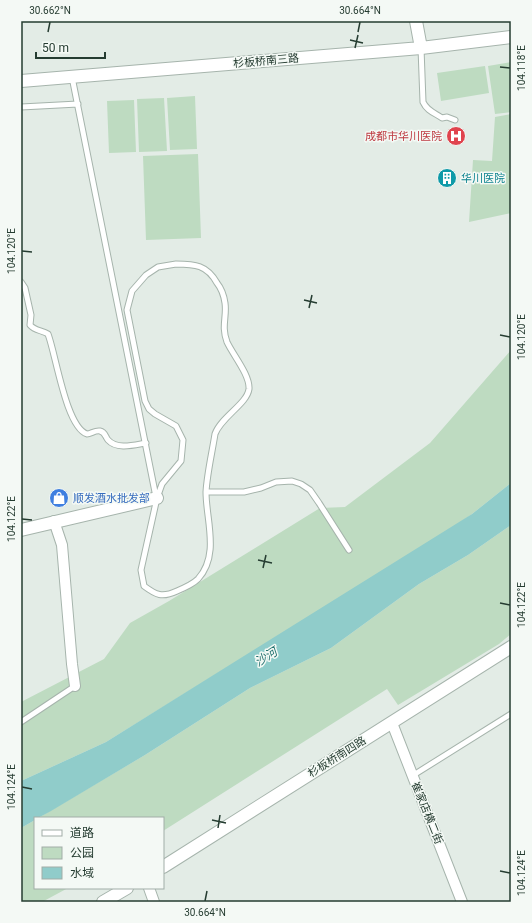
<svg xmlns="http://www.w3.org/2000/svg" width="532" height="923" viewBox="0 0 532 923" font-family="Roboto,'Noto Sans SC',sans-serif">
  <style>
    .green { fill: #bedbc1 }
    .water { fill: #90ccca }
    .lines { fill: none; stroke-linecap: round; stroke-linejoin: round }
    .service-casing { stroke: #a6b4ac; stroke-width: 7 }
    .minor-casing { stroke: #a6b4ac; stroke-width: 12 }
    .tertiary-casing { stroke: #a6b4ac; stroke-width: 14 }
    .service { stroke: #fff; stroke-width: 5 }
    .minor { stroke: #fff; stroke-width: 10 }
    .tertiary { stroke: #fff; stroke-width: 12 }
    .ticks { fill: none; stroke: #253c31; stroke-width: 1.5 }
    .labels { text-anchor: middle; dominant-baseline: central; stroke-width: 3; stroke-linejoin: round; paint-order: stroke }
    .street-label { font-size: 11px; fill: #253c31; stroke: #f4f9f5 }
    .health-label { font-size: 11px; fill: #be3a42; stroke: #f4f9f5; text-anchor: end }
    .culture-label { font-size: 11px; fill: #0d838f; stroke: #f4f9f5; text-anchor: start }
    .shop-label { font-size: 11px; fill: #366cbe; stroke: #f4f9f5; text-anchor: start }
    .water-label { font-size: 12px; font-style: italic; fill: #247270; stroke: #f4f9f5 }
    .neatline { fill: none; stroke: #253c31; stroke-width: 1.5 }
    .ticks-label { font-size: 10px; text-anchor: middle; fill: #253c31 }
  </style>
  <rect width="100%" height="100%" fill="#e3ece6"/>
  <path class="green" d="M 511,62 L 511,112 L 495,114 L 488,66 Z
    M 485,66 L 489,93 L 441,101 L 437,73 Z
    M 195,96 L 197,149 L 170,150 L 167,98 Z
    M 164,98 L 167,151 L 139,152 L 137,99 Z
    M 134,100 L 136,152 L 109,153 L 107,101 Z
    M 511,114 L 511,213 L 469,222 L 473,160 L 492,161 L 495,117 Z
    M 198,154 L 201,238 L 146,240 L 143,156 Z
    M 511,350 L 511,483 L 472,514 L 451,529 L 106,742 L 21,781 L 21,702 L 104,659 L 130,623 L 169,601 L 320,508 L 345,507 L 430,443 Z
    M 511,525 L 511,634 L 499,644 L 398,705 L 387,689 L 163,831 L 163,818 L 38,818 L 145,755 L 250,688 L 331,648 L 419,584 L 468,555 Z
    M 35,820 L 35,888 L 68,888 L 42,902 L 21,902 L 21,828 Z"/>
  <path class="water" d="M 511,483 L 511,525 L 468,555 L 419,584 L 331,648 L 250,688 L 145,755 L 51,811 L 38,818 L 35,818 L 35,820 L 21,828 L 21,781 L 106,742 L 472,514 Z"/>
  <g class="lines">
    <defs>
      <path id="service" d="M 421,48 L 423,102 C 427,111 435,113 442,118 L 447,117 L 455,120
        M 72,77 L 156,497
        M 21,107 L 78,104
        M 176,264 C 195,264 207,265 217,283 C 221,288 224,296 225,303 C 227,317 221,326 227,342 C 233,355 250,375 249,389 C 247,404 221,417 215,434 C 212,453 207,474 206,492 C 206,520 220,555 198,579 C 193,584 184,588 177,591 C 162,598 156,595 144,586 L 141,570 L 157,498 L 162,484 L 181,461 L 183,440 L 176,426 L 155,414 L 149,409 L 145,401 L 127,310 L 132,291 L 146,275 L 158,267 Z
        M 21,282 L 25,288 L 31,315 L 30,325 C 35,331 42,330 48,334 C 56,355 66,427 87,434 C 91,434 95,430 100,431 C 105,432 105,436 108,440 C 117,450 134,445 146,443
        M 206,492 L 244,492 L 261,488 L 276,482 L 292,481 L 301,484 L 310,490 L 319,503 L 349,550
        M 21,722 L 75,686
        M 412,776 L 511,714"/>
      <path id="minor" d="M 54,521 L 62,545 L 72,664 L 75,686
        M 392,723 L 462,902
        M 149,888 L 154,902"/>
      <path id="tertiary" d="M 416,21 L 421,48
        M 21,81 L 421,48 L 511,37
        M 21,530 L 157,498
        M 163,867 L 511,647
        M 103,902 L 127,888"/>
    </defs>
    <use href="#service" class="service-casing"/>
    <use href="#minor" class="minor-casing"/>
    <use href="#tertiary" class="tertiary-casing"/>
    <use href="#service" class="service"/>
    <use href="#minor" class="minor"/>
    <use href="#tertiary" class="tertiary"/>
  </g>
  <path class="ticks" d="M 48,32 L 50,22M 358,32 L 360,22M 350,40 L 363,43M 355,48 L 358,35M 500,67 L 510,68M 22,251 L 32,252M 304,300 L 317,303M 309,308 L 312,295M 500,335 L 510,337M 22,519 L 32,520M 258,560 L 272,563M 263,568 L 266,555M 500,603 L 510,605M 22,787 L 32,789M 212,820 L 226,823M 218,828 L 220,815M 500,871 L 510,873M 205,901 L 207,891"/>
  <defs>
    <symbol id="hospital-disc" viewBox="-11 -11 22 22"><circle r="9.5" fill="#e0444e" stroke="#f4f9f5"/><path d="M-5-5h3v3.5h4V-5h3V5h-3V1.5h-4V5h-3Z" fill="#fff"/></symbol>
    <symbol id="building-disc" viewBox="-11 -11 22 22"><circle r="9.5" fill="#0f9aa8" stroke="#f4f9f5"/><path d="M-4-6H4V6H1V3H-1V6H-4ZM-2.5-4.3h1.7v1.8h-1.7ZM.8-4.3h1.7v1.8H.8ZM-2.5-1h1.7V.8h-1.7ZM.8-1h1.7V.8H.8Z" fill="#fff"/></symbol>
    <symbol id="shop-disc" viewBox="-11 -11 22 22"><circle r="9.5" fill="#3f7fe0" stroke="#f4f9f5"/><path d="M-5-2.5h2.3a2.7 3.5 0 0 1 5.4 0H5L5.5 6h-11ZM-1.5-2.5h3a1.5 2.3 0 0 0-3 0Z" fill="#fff"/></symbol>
  </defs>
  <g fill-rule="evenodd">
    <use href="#hospital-disc" x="445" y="125" width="22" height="22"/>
    <use href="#building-disc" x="436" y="167" width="22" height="22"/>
    <use href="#shop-disc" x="48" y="487" width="22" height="22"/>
  </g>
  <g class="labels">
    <g class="street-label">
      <text transform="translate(266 61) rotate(-5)">杉板桥南三路</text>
      <text transform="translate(337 757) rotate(-32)">杉板桥南四路</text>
      <text transform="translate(427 813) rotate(68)">崔家店横二街</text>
    </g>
    <g class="health-label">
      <text x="442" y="136">成都市华川医院</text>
    </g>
    <g class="culture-label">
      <text x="461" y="178">华川医院</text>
    </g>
    <g class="shop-label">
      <text x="73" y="498">顺发酒水批发部</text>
    </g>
    <g class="water-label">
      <text transform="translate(266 657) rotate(-32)">沙河</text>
    </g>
  </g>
  <rect width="532" height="923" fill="none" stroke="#f4f9f5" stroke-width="44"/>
  <rect x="34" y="817" width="130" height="72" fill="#f4f9f5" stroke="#a1ada7"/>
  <rect x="42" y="830" width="20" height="6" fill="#ffffff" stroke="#a1ada7"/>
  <text x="70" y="837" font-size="12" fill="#253c31">道路</text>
  <rect x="42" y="847" width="20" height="12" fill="#bedbc1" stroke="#a1ada7"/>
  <text x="70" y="857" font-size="12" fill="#253c31">公园</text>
  <rect x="42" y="867" width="20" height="12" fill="#90ccca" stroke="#a1ada7"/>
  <text x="70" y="877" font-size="12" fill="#253c31">水域</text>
  <path d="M36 52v6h69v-6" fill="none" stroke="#253c31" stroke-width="2"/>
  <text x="42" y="52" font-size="12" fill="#253c31" stroke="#f4f9f5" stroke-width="3" paint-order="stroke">50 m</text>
  <rect x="22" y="22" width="488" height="879" class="neatline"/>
  <g class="ticks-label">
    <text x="50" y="14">30.662°N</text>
    <text x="360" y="14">30.664°N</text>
    <text transform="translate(521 68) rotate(-90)" y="4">104.118°E</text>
    <text transform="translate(11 251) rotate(-90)" y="4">104.120°E</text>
    <text transform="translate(521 337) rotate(-90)" y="4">104.120°E</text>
    <text transform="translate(11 519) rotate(-90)" y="4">104.122°E</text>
    <text transform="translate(521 605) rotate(-90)" y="4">104.122°E</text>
    <text transform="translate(11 787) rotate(-90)" y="4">104.124°E</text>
    <text transform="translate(521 873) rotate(-90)" y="4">104.124°E</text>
    <text x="205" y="916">30.664°N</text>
  </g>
</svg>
